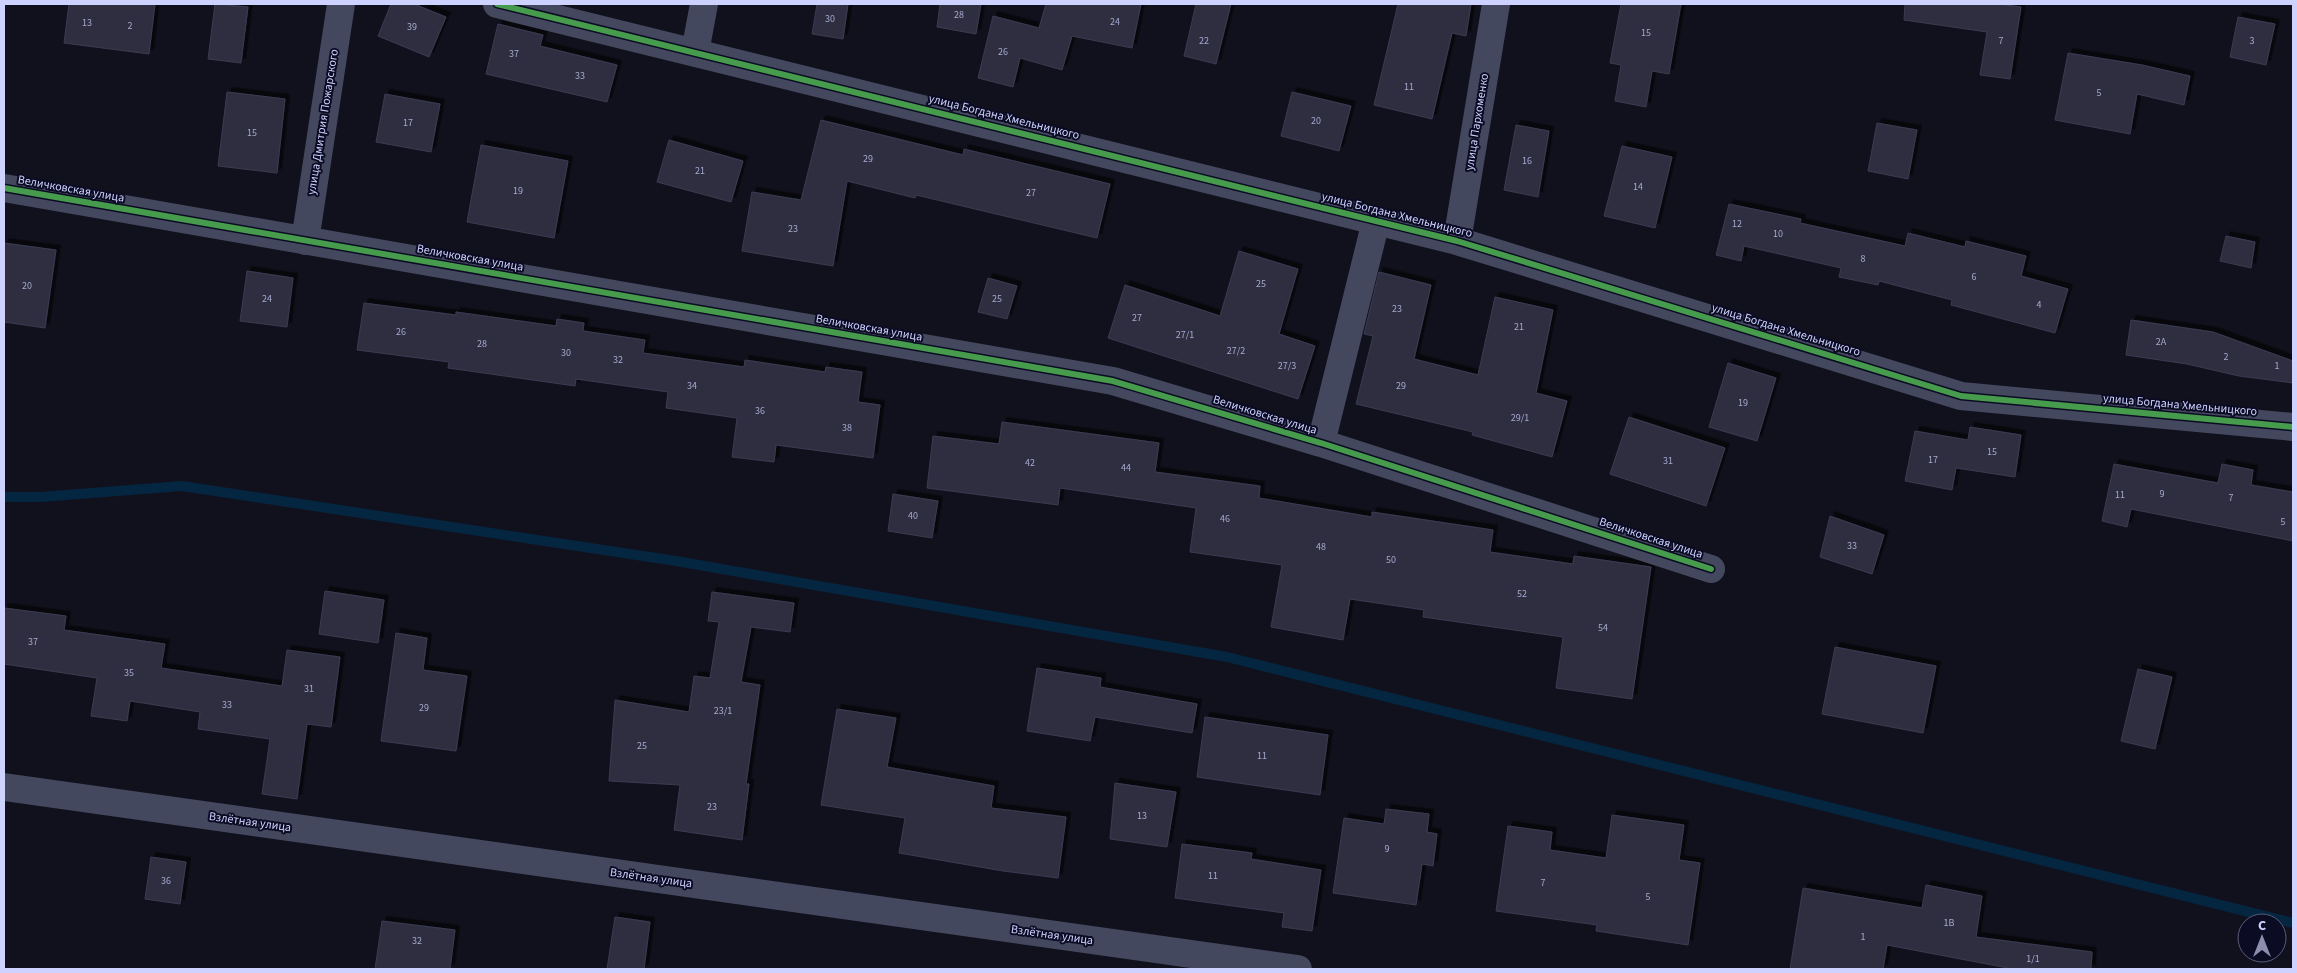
<svg xmlns="http://www.w3.org/2000/svg" width="2297" height="973" viewBox="0 0 2297 973" font-family="'Source Sans 3',sans-serif">
  <style>
    .lines { fill: none; stroke-linecap: round; stroke-linejoin: round }
    .stream { stroke: #052640; stroke-width: 10 }
    .building { fill: #2f2f40; stroke: #3a3b52; filter: url(#shadow) }
    .minor { stroke: #44485f; stroke-width: 28 }
    .cycleway-casing { stroke: #0b0c23; stroke-width: 9 }
    .cycleway { stroke: #469c4c; stroke-width: 6 }
    .labels { text-anchor: middle; dominant-baseline: central; stroke-width: 4; stroke-linejoin: round; paint-order: stroke }
    .number-label { font-size: 10px; fill: #a6a9cf }
    .street-label { font-size: 12px; fill: #ced2ff; stroke: #0b0c23 }
  </style>
  <defs>
    <filter id="shadow"><feDropShadow dx="4.5" dy="-4.5" stdDeviation="0" flood-color="#0009"/></filter>
  </defs>
  <rect width="100%" height="100%" fill="#11111d"/>
  <g class="lines">
    <path class="stream" d="M 4,497 L 40,497 L 182,486 L 676,561 L 1227,657 L 2293,923"/>
  </g>
  <path class="building" d="M 69,4 L 155,4 L 149,54 L 64,43 Z
    M 215,4 L 248,7 L 241,63 L 208,59 Z
    M 391,4 L 414,4 L 446,17 L 429,57 L 378,36 Z
    M 817,4 L 848,4 L 843,39 L 812,34 Z
    M 940,4 L 981,4 L 976,34 L 937,27 Z
    M 1046,4 L 1141,4 L 1132,48 L 1072,36 L 1062,70 L 1020,58 L 1013,87 L 978,78 L 993,16 L 1039,28 Z
    M 1196,4 L 1231,4 L 1216,64 L 1184,56 Z
    M 1398,4 L 1471,4 L 1466,36 L 1452,33 L 1432,119 L 1374,105 Z
    M 1621,4 L 1681,4 L 1669,74 L 1652,71 L 1646,107 L 1615,101 L 1621,65 L 1610,63 Z
    M 1905,4 L 1998,4 L 2021,7 L 2010,79 L 1980,75 L 1987,32 L 1904,20 Z
    M 2238,17 L 2275,24 L 2266,65 L 2230,57 Z
    M 498,24 L 543,35 L 540,46 L 617,65 L 607,102 L 486,74 Z
    M 2068,53 L 2142,65 L 2190,76 L 2184,105 L 2137,94 L 2130,134 L 2055,120 Z
    M 227,92 L 285,99 L 277,173 L 218,166 Z
    M 1292,92 L 1351,106 L 1339,151 L 1281,136 Z
    M 385,94 L 440,104 L 431,152 L 376,142 Z
    M 821,120 L 963,155 L 964,149 L 1110,184 L 1097,238 L 916,195 L 915,198 L 847,181 L 833,266 L 742,251 L 752,192 L 801,200 Z
    M 1877,123 L 1917,130 L 1908,179 L 1868,171 Z
    M 1516,125 L 1549,131 L 1538,197 L 1504,190 Z
    M 669,140 L 743,161 L 731,202 L 657,182 Z
    M 481,145 L 568,161 L 554,238 L 467,222 Z
    M 1622,146 L 1672,157 L 1655,228 L 1604,216 Z
    M 1729,204 L 1801,219 L 1800,223 L 1905,246 L 1908,233 L 1965,247 L 1966,241 L 2026,256 L 2021,276 L 2068,289 L 2055,333 L 1951,305 L 1952,300 L 1879,281 L 1878,285 L 1839,277 L 1841,268 L 1744,246 L 1741,261 L 1716,255 Z
    M 2226,236 L 2255,242 L 2251,268 L 2220,261 Z
    M 4,243 L 56,250 L 45,328 L 4,322 Z
    M 1239,251 L 1298,269 L 1279,334 L 1315,346 L 1298,399 L 1108,338 L 1125,285 L 1220,316 Z
    M 247,271 L 293,278 L 287,327 L 240,321 Z
    M 1379,272 L 1431,285 L 1414,359 L 1478,375 L 1495,297 L 1553,310 L 1536,393 L 1567,401 L 1552,457 L 1472,435 L 1473,432 L 1356,404 L 1373,336 L 1364,334 Z
    M 988,278 L 1017,286 L 1007,319 L 978,312 Z
    M 364,303 L 456,315 L 456,312 L 556,326 L 557,319 L 584,323 L 583,331 L 645,340 L 643,353 L 744,367 L 745,360 L 825,372 L 826,367 L 862,372 L 858,402 L 880,405 L 873,458 L 776,445 L 774,462 L 732,457 L 737,418 L 666,408 L 668,392 L 576,379 L 575,386 L 448,368 L 449,362 L 357,350 Z
    M 2131,320 L 2213,332 L 2293,361 L 2293,383 L 2239,376 L 2187,364 L 2126,355 Z
    M 1728,363 L 1776,378 L 1757,441 L 1709,427 Z
    M 1629,417 L 1725,448 L 1706,506 L 1610,474 Z
    M 1002,422 L 1159,443 L 1155,472 L 1260,486 L 1259,498 L 1372,517 L 1372,512 L 1493,530 L 1490,552 L 1573,564 L 1574,556 L 1651,567 L 1632,699 L 1556,688 L 1563,637 L 1423,617 L 1424,610 L 1350,599 L 1343,640 L 1271,627 L 1282,565 L 1190,552 L 1196,508 L 1060,488 L 1058,505 L 927,488 L 933,436 L 999,444 Z
    M 1970,427 L 2021,435 L 2015,477 L 1956,468 L 1952,490 L 1905,481 L 1915,431 L 1968,440 Z
    M 2114,464 L 2218,483 L 2222,464 L 2253,470 L 2251,485 L 2293,492 L 2293,541 L 2131,509 L 2127,527 L 2102,521 Z
    M 893,494 L 938,501 L 932,538 L 888,531 Z
    M 1830,516 L 1884,535 L 1872,574 L 1820,557 Z
    M 325,591 L 384,600 L 378,643 L 319,634 Z
    M 712,592 L 794,603 L 790,632 L 751,627 L 741,682 L 760,685 L 746,784 L 749,784 L 742,840 L 674,830 L 680,785 L 609,781 L 615,700 L 689,712 L 694,676 L 710,678 L 719,622 L 708,621 Z
    M 4,608 L 66,616 L 64,630 L 165,644 L 161,668 L 282,686 L 287,650 L 340,657 L 331,727 L 307,724 L 297,799 L 262,794 L 270,739 L 198,729 L 200,712 L 130,701 L 127,721 L 91,716 L 97,678 L 4,664 Z
    M 396,633 L 427,638 L 423,670 L 467,676 L 456,751 L 381,741 Z
    M 1835,647 L 1936,666 L 1923,733 L 1822,714 Z
    M 1037,668 L 1101,678 L 1100,687 L 1197,704 L 1192,733 L 1095,717 L 1090,741 L 1027,731 Z
    M 2138,669 L 2172,677 L 2155,749 L 2121,741 Z
    M 837,709 L 896,718 L 887,767 L 994,786 L 991,808 L 1066,817 L 1058,878 L 1003,871 L 899,853 L 905,818 L 821,805 Z
    M 1205,717 L 1328,735 L 1320,795 L 1197,777 Z
    M 1115,783 L 1176,792 L 1167,847 L 1110,839 Z
    M 1386,809 L 1429,814 L 1427,832 L 1437,834 L 1433,866 L 1422,864 L 1416,905 L 1333,893 L 1344,818 L 1384,824 Z
    M 1612,815 L 1684,825 L 1679,860 L 1700,863 L 1688,945 L 1596,931 L 1597,925 L 1496,911 L 1508,826 L 1552,832 L 1550,850 L 1606,858 Z
    M 1182,844 L 1252,853 L 1251,859 L 1321,870 L 1312,931 L 1282,927 L 1284,913 L 1175,898 Z
    M 151,857 L 186,862 L 180,904 L 145,899 Z
    M 1926,885 L 1982,896 L 1976,937 L 2092,952 L 2091,969 L 2013,969 L 1887,945 L 1883,969 L 1790,969 L 1803,888 L 1922,908 Z
    M 615,917 L 650,922 L 644,969 L 607,969 Z
    M 382,921 L 455,930 L 450,969 L 375,969 Z"/>
  <g class="lines">
    <path class="minor" d="M 497,4 L 1457,241 L 1961,396 L 2293,427
      M 695,52 L 704,4
      M 4,188 L 1113,381 L 1321,443 L 1711,569
      M 305,241 L 341,4
      M 1457,241 L 1496,4
      M 1321,443 L 1376,221
      M 4,787 L 1298,969"/>
    <defs>
      <path id="cycleway" d="M 497,4 L 1457,241 L 1961,396 L 2293,427
        M 4,188 L 1113,381 L 1321,443 L 1711,569"/>
    </defs>
    <use href="#cycleway" class="cycleway-casing"/>
    <use href="#cycleway" class="cycleway"/>
  </g>
  <g class="labels">
    <g class="number-label">
      <text x="959" y="15">28</text>
      <text x="830" y="19">30</text>
      <text x="1115" y="22">24</text>
      <text x="87" y="23">13</text>
      <text x="130" y="26">2</text>
      <text x="412" y="27">39</text>
      <text x="1646" y="33">15</text>
      <text x="1204" y="41">22</text>
      <text x="2001" y="41">7</text>
      <text x="2252" y="41">3</text>
      <text x="1003" y="52">26</text>
      <text x="514" y="54">37</text>
      <text x="580" y="76">33</text>
      <text x="1409" y="87">11</text>
      <text x="2099" y="93">5</text>
      <text x="1316" y="121">20</text>
      <text x="408" y="123">17</text>
      <text x="252" y="133">15</text>
      <text x="868" y="159">29</text>
      <text x="1527" y="161">16</text>
      <text x="700" y="171">21</text>
      <text x="1638" y="187">14</text>
      <text x="518" y="191">19</text>
      <text x="1031" y="193">27</text>
      <text x="1737" y="224">12</text>
      <text x="793" y="229">23</text>
      <text x="1778" y="234">10</text>
      <text x="1863" y="259">8</text>
      <text x="1974" y="277">6</text>
      <text x="1261" y="284">25</text>
      <text x="27" y="286">20</text>
      <text x="267" y="299">24</text>
      <text x="997" y="299">25</text>
      <text x="2039" y="305">4</text>
      <text x="1397" y="309">23</text>
      <text x="1137" y="318">27</text>
      <text x="1519" y="327">21</text>
      <text x="401" y="332">26</text>
      <text x="1185" y="335">27/1</text>
      <text x="2161" y="342">2А</text>
      <text x="482" y="344">28</text>
      <text x="1236" y="351">27/2</text>
      <text x="566" y="353">30</text>
      <text x="2226" y="357">2</text>
      <text x="618" y="360">32</text>
      <text x="1287" y="366">27/3</text>
      <text x="2277" y="366">1</text>
      <text x="692" y="386">34</text>
      <text x="1401" y="386">29</text>
      <text x="1743" y="403">19</text>
      <text x="760" y="411">36</text>
      <text x="1520" y="418">29/1</text>
      <text x="847" y="428">38</text>
      <text x="1992" y="452">15</text>
      <text x="1933" y="460">17</text>
      <text x="1668" y="461">31</text>
      <text x="1030" y="463">42</text>
      <text x="1126" y="468">44</text>
      <text x="2162" y="494">9</text>
      <text x="2120" y="495">11</text>
      <text x="2231" y="498">7</text>
      <text x="913" y="516">40</text>
      <text x="1225" y="519">46</text>
      <text x="2283" y="522">5</text>
      <text x="1852" y="546">33</text>
      <text x="1321" y="547">48</text>
      <text x="1391" y="560">50</text>
      <text x="1522" y="594">52</text>
      <text x="1603" y="628">54</text>
      <text x="33" y="642">37</text>
      <text x="129" y="673">35</text>
      <text x="309" y="689">31</text>
      <text x="227" y="705">33</text>
      <text x="424" y="708">29</text>
      <text x="723" y="711">23/1</text>
      <text x="642" y="746">25</text>
      <text x="1262" y="756">11</text>
      <text x="712" y="807">23</text>
      <text x="1142" y="816">13</text>
      <text x="1387" y="849">9</text>
      <text x="1213" y="876">11</text>
      <text x="166" y="881">36</text>
      <text x="1543" y="883">7</text>
      <text x="1648" y="897">5</text>
      <text x="1949" y="923">1В</text>
      <text x="1863" y="937">1</text>
      <text x="417" y="941">32</text>
      <text x="2033" y="959">1/1</text>
    </g>
    <g class="street-label">
      <text transform="translate(1004 117) rotate(14)">улица Богдана Хмельницкого</text>
      <text transform="translate(323 122) rotate(-81)">улица Дмитрия Пожарского</text>
      <text transform="translate(1477 122) rotate(-81)">улица Пархоменко</text>
      <text transform="translate(71 189) rotate(10)">Величковская улица</text>
      <text transform="translate(1397 215) rotate(14)">улица Богдана Хмельницкого</text>
      <text transform="translate(470 258) rotate(10)">Величковская улица</text>
      <text transform="translate(869 328) rotate(10)">Величковская улица</text>
      <text transform="translate(1786 330) rotate(17)">улица Богдана Хмельницкого</text>
      <text transform="translate(2180 405) rotate(5)">улица Богдана Хмельницкого</text>
      <text transform="translate(1265 415) rotate(17)">Величковская улица</text>
      <text transform="translate(1651 538) rotate(18)">Величковская улица</text>
      <text transform="translate(250 822) rotate(8)">Взлётная улица</text>
      <text transform="translate(651 878) rotate(8)">Взлётная улица</text>
      <text transform="translate(1052 935) rotate(8)">Взлётная улица</text>
    </g>
  </g>
  <rect width="2297" height="973" fill="none" stroke="#ced2ff" stroke-width="10"/>
  <g transform="translate(2262 938)"><circle r="24" fill="#0b0c23" stroke="#595b7b"/>
  <path d="M0-4L9 19L0 12L-9 19Z" fill="#8c8eb0"/>
  <text y="-8" font-size="14" font-weight="bold" text-anchor="middle" fill="#ced2ff">С</text>
  </g>
</svg>
